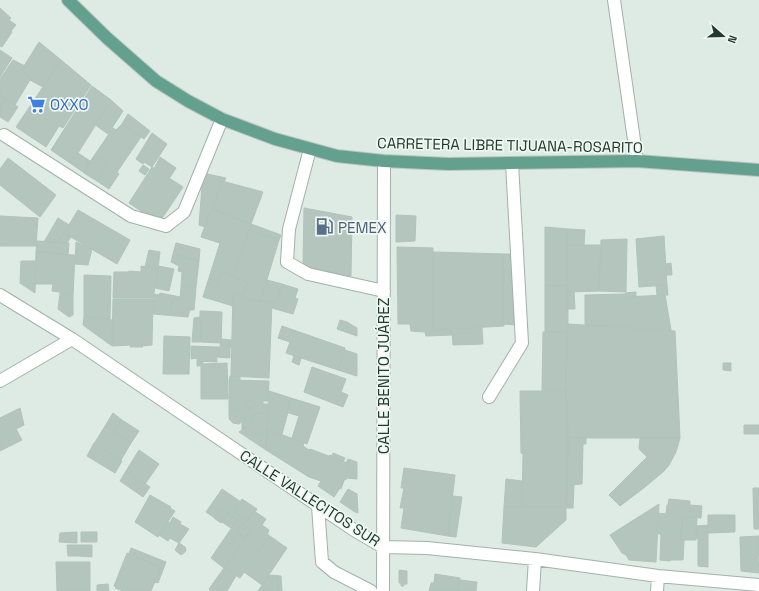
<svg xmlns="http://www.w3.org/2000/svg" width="759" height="591" viewBox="0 0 759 591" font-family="'Space Grotesk',sans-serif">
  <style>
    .building { fill: #b4c5bd; stroke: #b1c3bb; fill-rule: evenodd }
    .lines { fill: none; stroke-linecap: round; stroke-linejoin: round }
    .minor-casing { stroke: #a1b2ab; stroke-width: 14 }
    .major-casing { stroke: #bcc4c1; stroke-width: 14 }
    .minor { stroke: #fff; stroke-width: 12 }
    .major { stroke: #63a08d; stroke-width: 12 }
    .labels { text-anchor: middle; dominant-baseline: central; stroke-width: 3.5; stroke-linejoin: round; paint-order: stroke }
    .shop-label { font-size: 15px; fill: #366cbe; stroke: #eff7f2; text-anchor: start }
    .street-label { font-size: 15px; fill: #203a31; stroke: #eff7f2 }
    .service-label { font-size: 15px; fill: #4e5e75; stroke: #eff7f2; text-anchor: start }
  </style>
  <rect width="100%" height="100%" fill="#deeae4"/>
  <path class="building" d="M 0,8 L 11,18 L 9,20 L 16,25 L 11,31 L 12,32 L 2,47 L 0,46 Z
    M 39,42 L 61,60 L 43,87 L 30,80 L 31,78 L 22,71 L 25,66 L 24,66 Z
    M 0,50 L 12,58 L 0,77 Z
    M 13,60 L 25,66 L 22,71 L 31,78 L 15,105 L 0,95 L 0,79 Z
    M 61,60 L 91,85 L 63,128 L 59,126 L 46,147 L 16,127 Z
    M 92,86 L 111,100 L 97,122 L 96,121 L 94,124 L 95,126 L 78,153 L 90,161 L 90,162 L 76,153 L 70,163 L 51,150 Z
    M 0,95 L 6,99 L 0,109 Z
    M 6,99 L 18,107 L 8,122 L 0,117 L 0,109 Z
    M 111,100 L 123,111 L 108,134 L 94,124 L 96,121 L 97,122 Z
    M 128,114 L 150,131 L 144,139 L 122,124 Z
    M 122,124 L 141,137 L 117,172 L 119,174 L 109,189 L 97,181 L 108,165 L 95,156 L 84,173 L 83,172 L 113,128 L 116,130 Z
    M 152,133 L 167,144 L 152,167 L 144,162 L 143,164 L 136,159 Z
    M 76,153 L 90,162 L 83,172 L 70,163 Z
    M 95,156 L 108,165 L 97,181 L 84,173 Z
    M 160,157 L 176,168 L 169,179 L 154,169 Z
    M 8,158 L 56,195 L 40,217 L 0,185 L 0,169 Z
    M 143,165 L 149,169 L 145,175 L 139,171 Z
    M 152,167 L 183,187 L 159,223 L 129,203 Z
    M 203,173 L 226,178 L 224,182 L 222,181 L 205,227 L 199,225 Z
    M 222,181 L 263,192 L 251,224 L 211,209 Z
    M 304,208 L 352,217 L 351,276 L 303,267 Z
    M 211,209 L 251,224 L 233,275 L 221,272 L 218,282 L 213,281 L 212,285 L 207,284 L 220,243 L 201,237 Z
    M 78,210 L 130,240 L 117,264 L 64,233 Z
    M 396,215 L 416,216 L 415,241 L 396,242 Z
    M 0,216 L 38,218 L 36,246 L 0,246 Z
    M 58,218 L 69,225 L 64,233 L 57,242 L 44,242 Z
    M 251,224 L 281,235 L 279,240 L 249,230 Z
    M 545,227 L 568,229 L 568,286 L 545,286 Z
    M 568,229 L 585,230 L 584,245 L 568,245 Z
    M 249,230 L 279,240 L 260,302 L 243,296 L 248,282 L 233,277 Z
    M 64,233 L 71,237 L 67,243 L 57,242 Z
    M 664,236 L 667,285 L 639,287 L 636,239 Z
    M 627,239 L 626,292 L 599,291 L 601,240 Z
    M 37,241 L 69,243 L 68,255 L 56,254 L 56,253 L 36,252 Z
    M 76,242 L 92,249 L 88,265 L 75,264 Z
    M 176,243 L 200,249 L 199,261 L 173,254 Z
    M 568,245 L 601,245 L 599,291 L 568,292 Z
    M 397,247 L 433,248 L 433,330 L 452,329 L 452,335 L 426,336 L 425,332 L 411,331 L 410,324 L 398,324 Z
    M 149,250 L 160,252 L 158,269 L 145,267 Z
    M 36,252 L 56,253 L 56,254 L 75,255 L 73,295 L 60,294 L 60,292 L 52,291 L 53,284 L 35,284 Z
    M 433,252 L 504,254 L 504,326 L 433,330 Z
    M 173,254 L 199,261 L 196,287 L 181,287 L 182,272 L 178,271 L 179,266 L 171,262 Z
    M 504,254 L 515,254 L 515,325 L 504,324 Z
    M 21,261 L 36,261 L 35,293 L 20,283 Z
    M 671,263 L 672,275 L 667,275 L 666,264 Z
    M 141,266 L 158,269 L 153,298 L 113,298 L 114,272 L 128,272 L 129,271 L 141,272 Z
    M 158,266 L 174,269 L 169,291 L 155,288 Z
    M 221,272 L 233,275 L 233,277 L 248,282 L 243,296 L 212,285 L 213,281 L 218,282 Z
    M 84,275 L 111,276 L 110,319 L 84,317 Z
    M 267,280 L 282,284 L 277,302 L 260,302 Z
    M 207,284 L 233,293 L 233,306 L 203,297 Z
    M 282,284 L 298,289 L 295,298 L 298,299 L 293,314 L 272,308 L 272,302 L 277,302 Z
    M 656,285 L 667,285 L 668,295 L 657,295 Z
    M 545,286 L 568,286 L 568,324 L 567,332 L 545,332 Z
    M 181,287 L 196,287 L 194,310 L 190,310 L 189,313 L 171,312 L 172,299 L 180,300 Z
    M 574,291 L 575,309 L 568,309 L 568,292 Z
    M 636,292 L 636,297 L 626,297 L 625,293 Z
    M 160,293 L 180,297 L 180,300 L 172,299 L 171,312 L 189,313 L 188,317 L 153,314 L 154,294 L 159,295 Z
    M 233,293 L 260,302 L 272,302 L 269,378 L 231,376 Z
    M 60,294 L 73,295 L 73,315 L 69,317 L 58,309 Z
    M 625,294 L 626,297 L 665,295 L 671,330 L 585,325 L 585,295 Z
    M 113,299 L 153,299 L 152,345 L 141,346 L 143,347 L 130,347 L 131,345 L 112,346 Z
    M 200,311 L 222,312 L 221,343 L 201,342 L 201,320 L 200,320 Z
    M 84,317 L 113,320 L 112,346 L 83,325 Z
    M 200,317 L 200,320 L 201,320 L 201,342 L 192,342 L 194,318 Z
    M 340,320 L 347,322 L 357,328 L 357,336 L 337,329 Z
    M 568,324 L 675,331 L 680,438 L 568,438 L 566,391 L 567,332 Z
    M 282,326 L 345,348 L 338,370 L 286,353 L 290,342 L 278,338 Z
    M 482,328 L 483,344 L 453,345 L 452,329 Z
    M 543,332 L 567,332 L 566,391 L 542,391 Z
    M 164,336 L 190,337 L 189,374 L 163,374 Z
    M 221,339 L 232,340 L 232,347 L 220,347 Z
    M 191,346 L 216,347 L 217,362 L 197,361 L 197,358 L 191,359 Z
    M 216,347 L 230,347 L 230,358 L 217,357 Z
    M 345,350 L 357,354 L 357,376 L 338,370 Z
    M 294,356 L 301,358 L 299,365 L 292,362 Z
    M 197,361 L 203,362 L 203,364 L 227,363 L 228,399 L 201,399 L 201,366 L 197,366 Z
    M 723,363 L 731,363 L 731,371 L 723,370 Z
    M 312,367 L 346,379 L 341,392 L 348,395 L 343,407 L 304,392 Z
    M 230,376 L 240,377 L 240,381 L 229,380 Z
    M 229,380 L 269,381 L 268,401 L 263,401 L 263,404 L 268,404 L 268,418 L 264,413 L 257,413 L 252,417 L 251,427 L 244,428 L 245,412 L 240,410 L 235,409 L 229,412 ZM 248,400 L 253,400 L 255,402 L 255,406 L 252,408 L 249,409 L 246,406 L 246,402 Z
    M 269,391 L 291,398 L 286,412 L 288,412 L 282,434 L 267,429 Z
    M 520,391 L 566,391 L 568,438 L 566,507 L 522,507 L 523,454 L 521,453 Z
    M 291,398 L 320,407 L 307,444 L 292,438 L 299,416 L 286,412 Z
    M245.5 404a4.5 4.5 0 1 1 9 0a4.5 4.5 0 1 1-9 0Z
    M 20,408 L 24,425 L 16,429 L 22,440 L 0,451 L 0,418 Z
    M 235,409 L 240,410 L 245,412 L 245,419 L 239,424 L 233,423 L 229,419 L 229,412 Z
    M 113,413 L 122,420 L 114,432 L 131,443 L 121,460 L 94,444 Z
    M 257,413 L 264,413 L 268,418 L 267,430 L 262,434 L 256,433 L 252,429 L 252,417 Z
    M 245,419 L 244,428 L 251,427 L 252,429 L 256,433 L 262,434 L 267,430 L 266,450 L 239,432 L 242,430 L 242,421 Z
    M 122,420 L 139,431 L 131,443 L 114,432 Z
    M 744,425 L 759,425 L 759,434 L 744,434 Z
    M 267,429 L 304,443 L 303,446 L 309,450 L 310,449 L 350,464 L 341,489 L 340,488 L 334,497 L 318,486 L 321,481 L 309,477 L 266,450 Z
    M 568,438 L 586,438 L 586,444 L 583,444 L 582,484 L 567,485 Z
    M 640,438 L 680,438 L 676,452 L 669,465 L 664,471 L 645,487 L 631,473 L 647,457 L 639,449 Z
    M 94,443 L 122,461 L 115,473 L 87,456 Z
    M 139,450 L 159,464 L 145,484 L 126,471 Z
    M 333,453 L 345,458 L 343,462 L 329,456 L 330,455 L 332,456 Z
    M 348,459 L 357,462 L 357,479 L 346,478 L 346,480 L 345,479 L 350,464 L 346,463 Z
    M 404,468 L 455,475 L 448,536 L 401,528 L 404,508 L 400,508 L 404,488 L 401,488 Z
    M 126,471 L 150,487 L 143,497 L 120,481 Z
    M 631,473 L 645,487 L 620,506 L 609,495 Z
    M 506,479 L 522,481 L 522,507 L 504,507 Z
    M 567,485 L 574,485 L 573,508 L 566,508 Z
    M 753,488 L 759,488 L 759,529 L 754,529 Z
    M 222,489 L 241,502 L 234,512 L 247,521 L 254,511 L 266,519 L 262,525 L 269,530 L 267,535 L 269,537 L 240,578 L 224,568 L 240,546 L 231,540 L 237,532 L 245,538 L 251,529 L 221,509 L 215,518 L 206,512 Z
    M 348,489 L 357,494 L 358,513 L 355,512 L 340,502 Z
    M 150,495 L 171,507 L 170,508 L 175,511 L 158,537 L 135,522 Z
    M 453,496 L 462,497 L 456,537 L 448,536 Z
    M 242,499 L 257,509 L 255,512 L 254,511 L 247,521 L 234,512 Z
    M 669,499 L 690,501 L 690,517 L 682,516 L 681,540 L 684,540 L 683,560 L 670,560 L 670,561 L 660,560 L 661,534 L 657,534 L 658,513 L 666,514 L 667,505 L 668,505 Z
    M 659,504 L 656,562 L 629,560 L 626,555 L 622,553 L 610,535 Z
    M 690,505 L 702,506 L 701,518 L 690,517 Z
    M 504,507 L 566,507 L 566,520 L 536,547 L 502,543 Z
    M 221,509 L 227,513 L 221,523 L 214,518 Z
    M 227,513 L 237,520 L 231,528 L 222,522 Z
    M 708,515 L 735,515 L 735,532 L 708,533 Z
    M 682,516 L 697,517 L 696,540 L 681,540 Z
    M 173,517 L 181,522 L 180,524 L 189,529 L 179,543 L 170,538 L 168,541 L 159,535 L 168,522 L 170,523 Z
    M 237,520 L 243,524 L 231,540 L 240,546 L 224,568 L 211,558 Z
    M 243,524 L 251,529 L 245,538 L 237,532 Z
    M 708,525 L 708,567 L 698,566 L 698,538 L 696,538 L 697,526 Z
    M 77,532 L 77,543 L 59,542 L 60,533 Z
    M 81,532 L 97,532 L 97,542 L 81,542 Z
    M 267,534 L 287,548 L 262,585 L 244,572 L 269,537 L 267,535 Z
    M 759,536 L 759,556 L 758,556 L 759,573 L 741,571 L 740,537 Z
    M 179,543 L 185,547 L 186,550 L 185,552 L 181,555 L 175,550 Z
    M 67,545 L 92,545 L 92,557 L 79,556 L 68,556 Z
    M 131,548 L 166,562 L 158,583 L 155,582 L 161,567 L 129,554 Z
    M 127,553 L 161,567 L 151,591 L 123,591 L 115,588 L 116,587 L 114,586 Z
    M 56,562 L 90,562 L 90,591 L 57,591 Z
    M 224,568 L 236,576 L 227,591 L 211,591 L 209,589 Z
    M 399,570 L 407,571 L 407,584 L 404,584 L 404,586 L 401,586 L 401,583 L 399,583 Z
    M 435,574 L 460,578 L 458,591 L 429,591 L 431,583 L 434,583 Z
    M 269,575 L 281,576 L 282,591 L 278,591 L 278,578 L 267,578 Z
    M 267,578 L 278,578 L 278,591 L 258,591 Z
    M 460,580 L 477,582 L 476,591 L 458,591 Z
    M 108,584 L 109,591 L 97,591 L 97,585 Z"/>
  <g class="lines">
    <defs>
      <path id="minor" d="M 614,0 L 637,161
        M 4,135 L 131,216 L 166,226 L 184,212 L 222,119
        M 310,149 L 289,229 L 287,262 L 308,274 L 384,291
        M 0,295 L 72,339 L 354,530 L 383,547 L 427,548 L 535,559 L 658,576 L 759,585
        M 0,381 L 72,339
        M 489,397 L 522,343 L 512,163
        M 318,506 L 322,562 L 334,572 L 371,591
        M 383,591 L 384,161
        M 533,591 L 535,559
        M 657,591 L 658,576"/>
      <path id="major" d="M 68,0 L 107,38 L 156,81 L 188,101 L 222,119 L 275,139 L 337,156 L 384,161 L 448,164 L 637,161 L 759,170"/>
    </defs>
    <use href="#minor" class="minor-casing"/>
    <use href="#major" class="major-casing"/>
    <use href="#minor" class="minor"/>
    <use href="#major" class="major"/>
  </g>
  <defs>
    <symbol id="supermarket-bare" viewBox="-9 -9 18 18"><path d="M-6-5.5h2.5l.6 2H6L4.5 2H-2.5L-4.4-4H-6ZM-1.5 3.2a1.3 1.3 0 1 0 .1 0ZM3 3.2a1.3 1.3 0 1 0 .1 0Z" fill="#3f7fe0" stroke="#eff7f2" stroke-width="2.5" paint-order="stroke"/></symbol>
    <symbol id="fuel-bare" viewBox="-9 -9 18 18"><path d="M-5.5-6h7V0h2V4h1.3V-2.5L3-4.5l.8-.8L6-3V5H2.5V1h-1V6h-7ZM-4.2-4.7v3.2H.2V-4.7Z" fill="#5c6f8a" stroke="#eff7f2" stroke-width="2.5" paint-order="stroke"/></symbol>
  </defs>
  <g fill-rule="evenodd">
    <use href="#supermarket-bare" x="24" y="92" width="25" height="25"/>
    <use href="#fuel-bare" x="312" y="214" width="25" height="25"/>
  </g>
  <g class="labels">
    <g class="shop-label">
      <text x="50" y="104">OXXO</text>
    </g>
    <g class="street-label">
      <text transform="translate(510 145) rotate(1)">CARRETERA LIBRE TIJUANA-ROSARITO</text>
      <text transform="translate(383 376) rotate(-90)">CALLE BENITO JUÁREZ</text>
      <text transform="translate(310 498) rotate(33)">CALLE VALLECITOS SUR</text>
    </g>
    <g class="service-label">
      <text x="338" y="227">PEMEX</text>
    </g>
  </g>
  <g transform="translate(723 36) rotate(110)" stroke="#eff7f2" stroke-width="3" paint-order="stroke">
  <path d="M0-3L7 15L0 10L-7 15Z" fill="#203a31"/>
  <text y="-6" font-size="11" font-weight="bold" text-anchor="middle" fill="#203a31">N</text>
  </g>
</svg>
